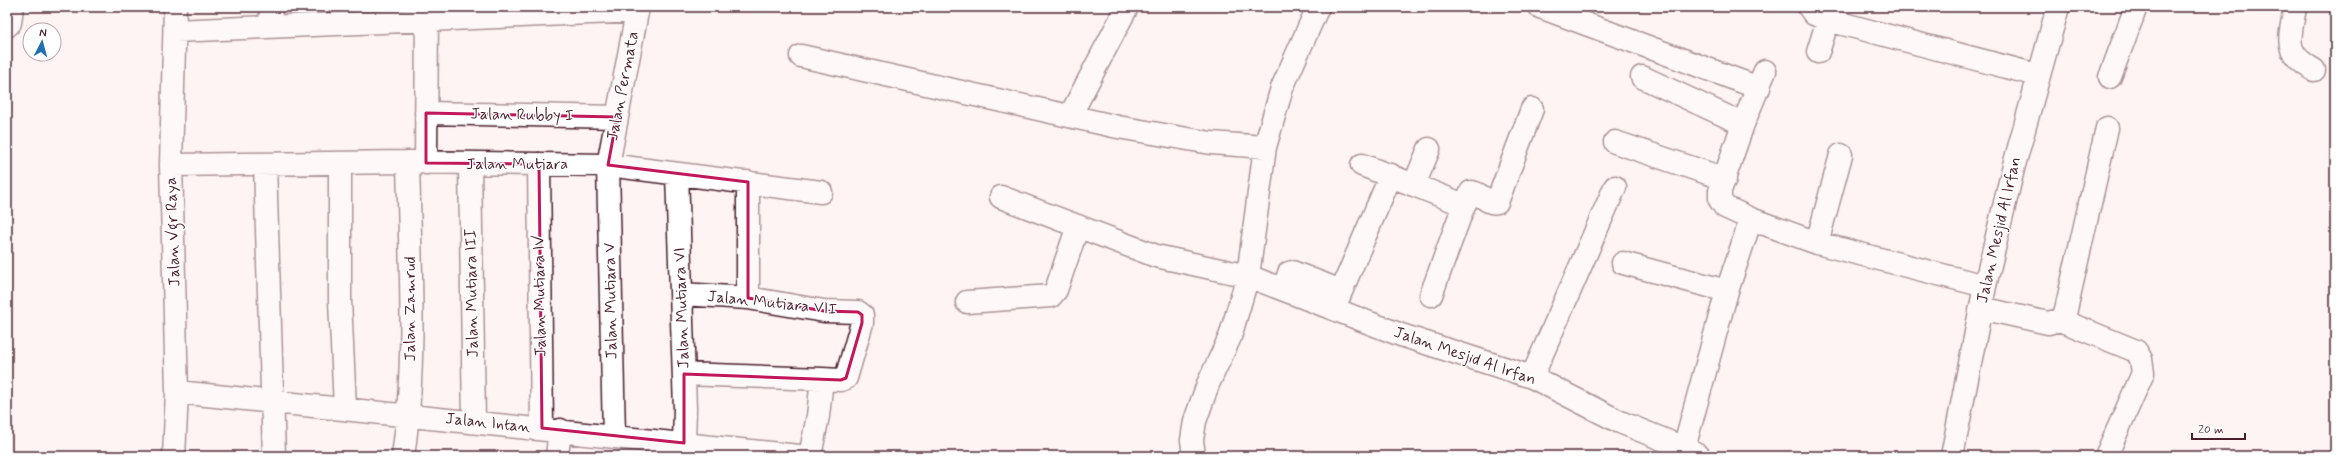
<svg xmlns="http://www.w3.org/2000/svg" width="2342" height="463" viewBox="0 0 2342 463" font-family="Mynerve,sans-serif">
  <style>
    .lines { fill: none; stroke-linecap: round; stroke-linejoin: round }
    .minor-casing { stroke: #4a1f2b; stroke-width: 25 }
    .minor { stroke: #fff; stroke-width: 22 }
    .marked { fill: none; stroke: #c2185b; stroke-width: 3; stroke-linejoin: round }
    .labels { text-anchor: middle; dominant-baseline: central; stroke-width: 3; stroke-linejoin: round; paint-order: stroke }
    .street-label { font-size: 16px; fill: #4a1f2b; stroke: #fff }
  </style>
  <rect width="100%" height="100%" fill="#fef4f3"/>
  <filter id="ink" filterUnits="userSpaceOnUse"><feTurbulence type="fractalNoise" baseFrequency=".025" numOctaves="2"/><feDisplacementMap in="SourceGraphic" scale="8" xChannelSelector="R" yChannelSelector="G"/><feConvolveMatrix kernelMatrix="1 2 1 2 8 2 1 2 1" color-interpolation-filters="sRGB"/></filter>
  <g filter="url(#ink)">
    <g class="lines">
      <defs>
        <path id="minor" d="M 1540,7 L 1759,88
          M 1809,7 L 1814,14 L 1828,20
          M 2295,7 C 2290,39 2282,52 2314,70
          M 7,26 L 10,23 L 12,7
          M 270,26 L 271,7
          M 175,31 L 637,11
          M 1818,52 L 1828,20 L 2037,75
          M 801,56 L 1118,127 L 1211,143 L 1265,147
          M 1642,77 L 1743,124
          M 2110,77 L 2136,7
          M 426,113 L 617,117
          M 1070,116 L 1127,7
          M 1615,142 L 1725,179
          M 340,163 L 340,301 L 345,408
          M 426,163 L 427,7
          M 265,164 L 274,456
          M 470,164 L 474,421
          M 539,164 L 542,428
          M 171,165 L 408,162 L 608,165 L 821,192
          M 1362,165 L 1414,185 L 1429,149
          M 677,174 L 685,409 L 684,443
          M 748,182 L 748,298
          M 1414,185 L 1464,205 L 1431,295
          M 1001,197 L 1156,256 L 1248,276 L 1401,335 L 1532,377 L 1620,422 L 1684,448 L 1699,456
          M 1464,205 L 1471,192 C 1481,192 1487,205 1497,202 L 1532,109
          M 1751,219 L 1817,243 L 1985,286
          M 1817,243 L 1841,155
          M 1623,263 L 1727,291
          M 1284,289 L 1289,273 L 1292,272 L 1341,291
          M 681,294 L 748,298 L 824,311 L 858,312 L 862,315 L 862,323 L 846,378 L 841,380 L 822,379
          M 967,302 L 1051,296 L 1056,290 L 1078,226
          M 1334,308 L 1391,175
          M 1981,308 L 2048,323 L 2060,320 L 2065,314 L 2107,128
          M 2060,320 L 2136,351 L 2141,359 L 2143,373 L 2106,456
          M 684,374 L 822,379 L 818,416 L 810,456
          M 1532,377 L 1615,187
          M 177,392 L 799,456
          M 614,436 L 608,165 L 638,7
          M 1684,448 L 1727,291 L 1751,219 L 1725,207 L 1720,200 L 1720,191 L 1743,124 L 1765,71
          M 174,456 L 177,392 L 171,165 L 175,7
          M 403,456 C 417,360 410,260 408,162
          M 557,456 L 560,430
          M 1194,456 L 1192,440 L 1195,421 L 1208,384 L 1230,337 L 1248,276 L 1265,147 L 1282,88 L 1318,7
          M 1952,456 L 1985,286 L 2013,169 L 2058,7"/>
      </defs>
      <use href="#minor" class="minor-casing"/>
      <use href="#minor" class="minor"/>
    </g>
  </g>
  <path d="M0 0H2342V463H0ZM 426,113 L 617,117 L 608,165 L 748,182 L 748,298 L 824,311 L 858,312 L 862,315 L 862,323 L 846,378 L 841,380 L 684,374 L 684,443 L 542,428 L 539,164 L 426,163 Z" fill="#fef4f3" fill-opacity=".55" fill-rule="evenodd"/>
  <path class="marked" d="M 426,113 L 617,117 L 608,165 L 748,182 L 748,298 L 824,311 L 858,312 L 862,315 L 862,323 L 846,378 L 841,380 L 684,374 L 684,443 L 542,428 L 539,164 L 426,163 Z"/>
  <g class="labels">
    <g class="street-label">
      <text transform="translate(623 86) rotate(-79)">Jalan Permata</text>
      <text transform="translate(522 115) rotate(1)">Jalan Rubby I</text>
      <text x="517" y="164">Jalan Mutiara</text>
      <text transform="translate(1999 230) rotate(-77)">Jalan Mesjid Al Irfan</text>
      <text transform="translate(173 232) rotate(-92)">Jalan Vgr Raya</text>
      <text transform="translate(472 293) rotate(-91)">Jalan Mutiara III</text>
      <text transform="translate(540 296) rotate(-91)">Jalan Mutiara IV</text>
      <text transform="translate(611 301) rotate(-91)">Jalan Mutiara V</text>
      <text transform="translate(772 303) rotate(6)">Jalan Mutiara VII</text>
      <text transform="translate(682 308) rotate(-92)">Jalan Mutiara VI</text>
      <text transform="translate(410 309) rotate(-90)">Jalan Zamrud</text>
      <text transform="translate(1465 356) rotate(19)">Jalan Mesjid Al Irfan</text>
      <text transform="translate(488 423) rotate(6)">Jalan Intan</text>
    </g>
  </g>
  <rect width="2342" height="463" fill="none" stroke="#fff" stroke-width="24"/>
  <rect x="12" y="12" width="2318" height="439" fill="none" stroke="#4a1f2b" stroke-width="1.5" filter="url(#ink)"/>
  <g transform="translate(42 42) rotate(6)"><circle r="19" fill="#ffffff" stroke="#b7a5aa"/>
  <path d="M0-3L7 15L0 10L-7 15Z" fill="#1f6fb2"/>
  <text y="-6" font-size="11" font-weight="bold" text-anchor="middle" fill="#4a1f2b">N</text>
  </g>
  <path d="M2192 433v6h53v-6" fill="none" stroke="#4a1f2b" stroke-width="2"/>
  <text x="2198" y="433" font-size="12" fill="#4a1f2b" stroke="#ffffff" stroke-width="3" paint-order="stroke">20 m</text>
</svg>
